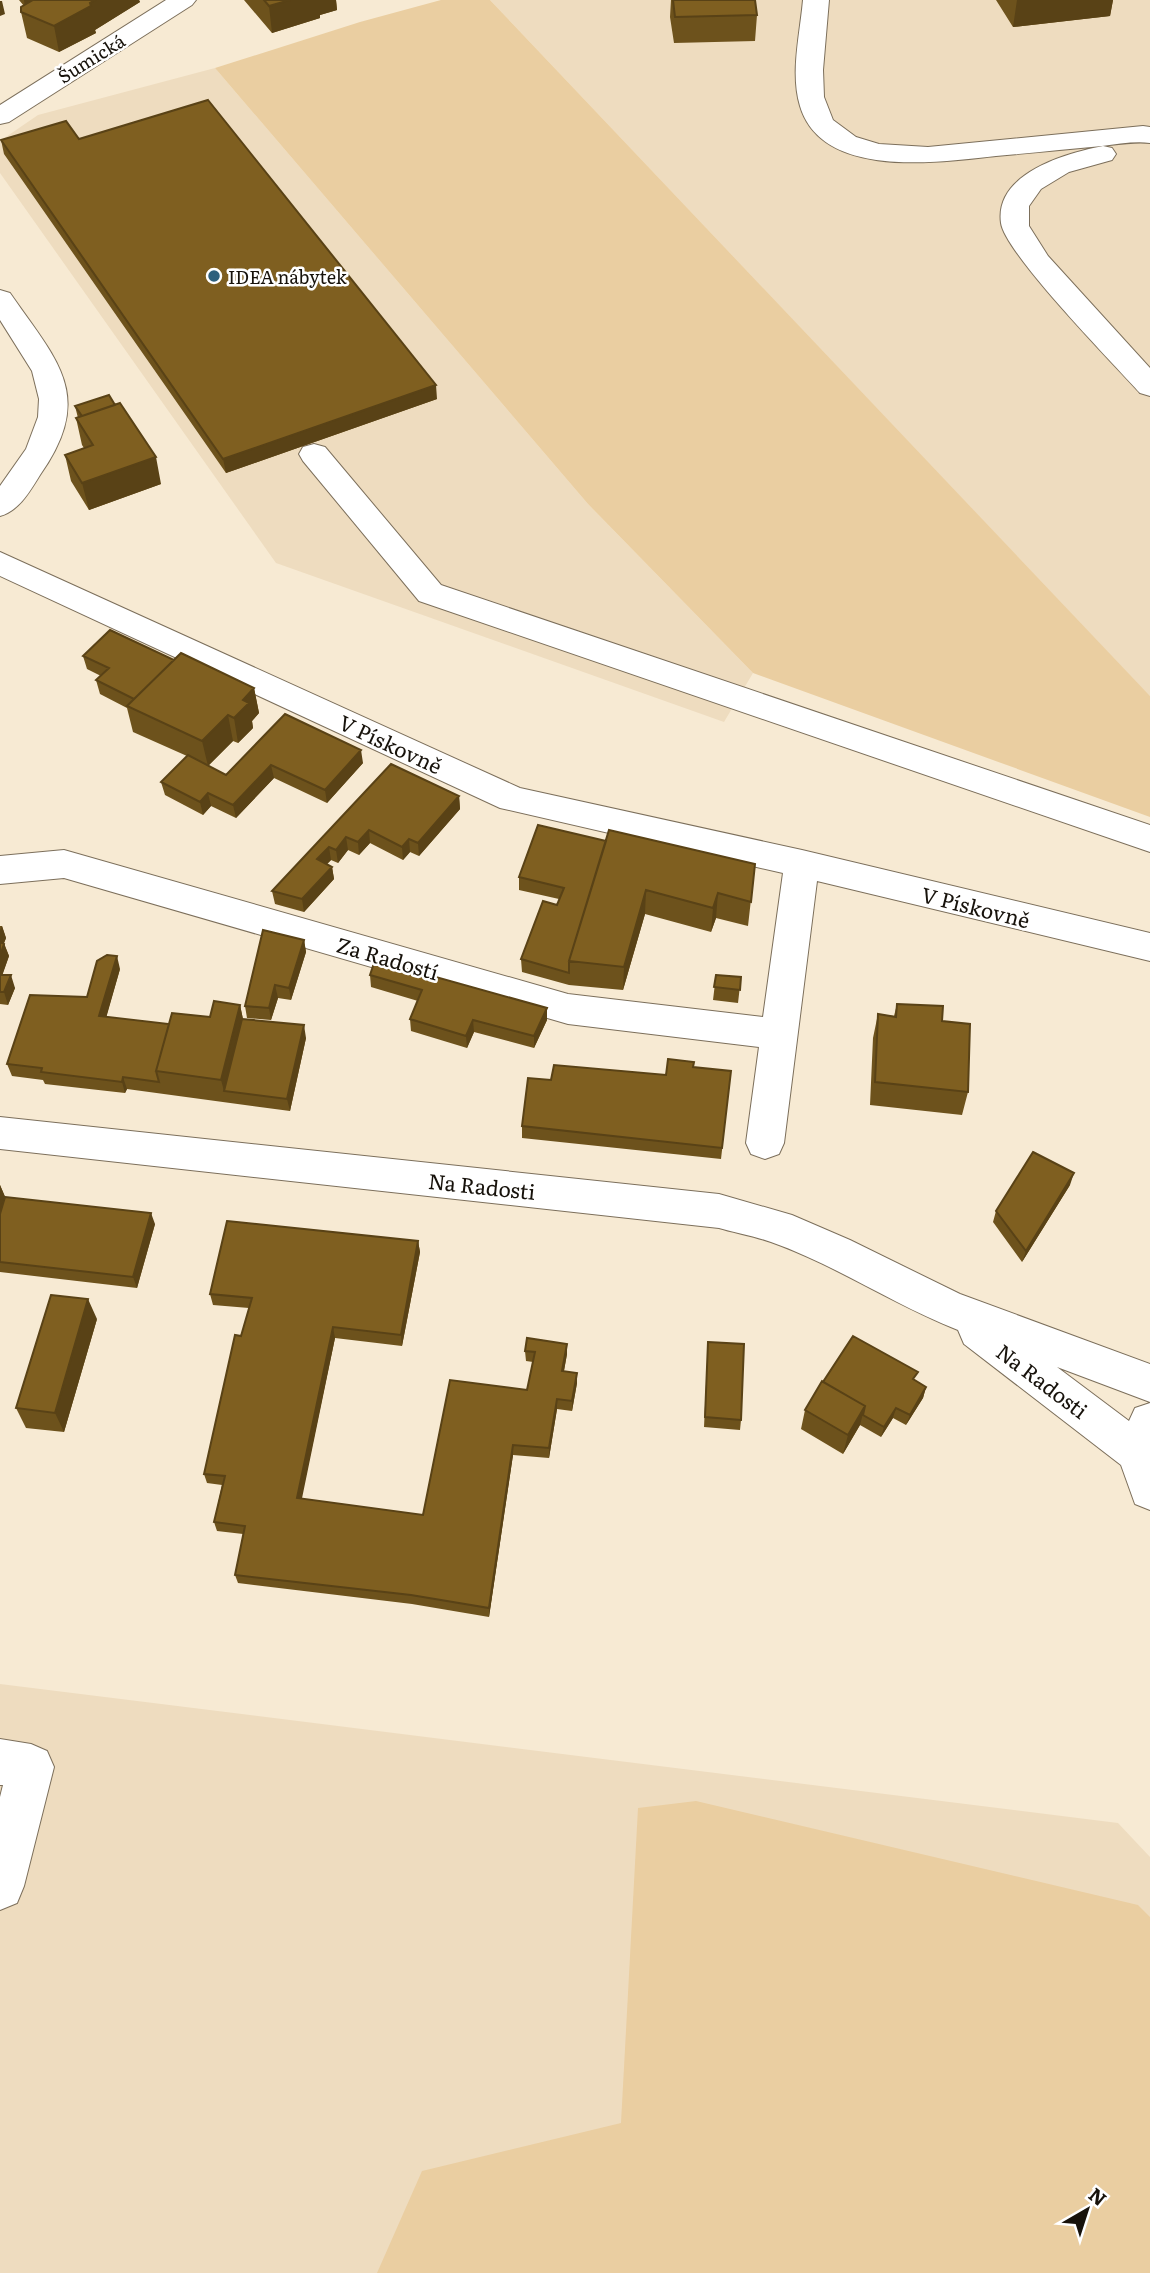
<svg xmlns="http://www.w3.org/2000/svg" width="1150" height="2273" viewBox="0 0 1150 2273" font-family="Literata,serif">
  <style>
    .built { fill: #eedcbf }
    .green { fill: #eacea1 }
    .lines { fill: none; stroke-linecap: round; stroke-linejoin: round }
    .minor-casing { stroke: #7c6f5b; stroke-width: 2 }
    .major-casing { stroke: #7c6f5b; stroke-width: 2 }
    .minor { fill: #fff; fill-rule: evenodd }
    .major { fill: #fff; fill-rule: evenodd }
    .wall { fill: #6d521c }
    .shaded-wall { fill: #594216 }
    .building { fill: #7f5f20; stroke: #594216; stroke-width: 2 }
    .poi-dot { fill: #2e607d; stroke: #fff; stroke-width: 2.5 }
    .labels { text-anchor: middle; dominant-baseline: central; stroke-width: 5; stroke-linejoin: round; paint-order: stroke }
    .far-street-label { font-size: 18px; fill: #17120b; stroke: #fff }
    .far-poi-label { font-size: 18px; fill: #17120b; stroke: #fff; text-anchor: start }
    .street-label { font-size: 21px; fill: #17120b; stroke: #fff }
  </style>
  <rect width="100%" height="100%" fill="#f7ead3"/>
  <path class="built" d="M 490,0 L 1150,0 L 1150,696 L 1141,687 Z
    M 215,68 L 588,504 L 753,673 L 724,722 L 276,563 L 0,173 L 0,141 L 38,115 Z
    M 0,1684 L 1118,1823 L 1150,1857 L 1150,2273 L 0,2273 Z"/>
  <path class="green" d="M 441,0 L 490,0 L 1150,696 L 1150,817 L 753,673 L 588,504 L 215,68 L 360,22 Z
    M 696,1801 L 1138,1905 L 1150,1917 L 1150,2273 L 377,2273 L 422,2171 L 621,2123 L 638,1808 Z"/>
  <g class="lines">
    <defs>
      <path id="minor" d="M 166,0 L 196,0 L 192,5 L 9,122 L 0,124 L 0,105 Z
        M 803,0 L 829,0 L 823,70 L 824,97 L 833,120 L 856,137 L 879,144 L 928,147 L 1143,126 L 1150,127 L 1150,143 C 1135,141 1118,144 1102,146 C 1067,149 1031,153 996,156 C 939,162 822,180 800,106 C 790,73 800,34 803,0 Z
        M 1103,146 L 1112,148 L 1116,154 L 1112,160 L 1069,172 L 1041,189 L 1029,206 L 1029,226 L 1048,256 L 1150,368 L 1150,396 L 1140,393 C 1113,363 1005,253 1001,223 C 994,173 1067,153 1103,146 Z
        M 0,290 L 10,293 C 57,361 96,395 40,475 C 30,491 19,511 0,516 L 0,486 L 26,449 L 38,417 L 39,399 L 32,371 L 0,320 Z
        M 314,444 L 325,447 L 441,585 L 1150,825 L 1150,852 L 419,601 L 303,461 L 299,454 L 303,447 Z
        M 0,552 L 520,788 L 802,850 L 1150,933 L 1150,961 L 817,881 L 784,1143 L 779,1154 L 765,1159 L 751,1154 L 746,1143 L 759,1047 L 568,1024 L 64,878 L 0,884 L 0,856 L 64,850 L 568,994 L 763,1017 L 783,873 L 500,808 L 0,576 Z
        M 0,1739 L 31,1744 L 47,1751 L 54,1767 L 24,1886 L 17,1903 L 0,1910 L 0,1797 L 3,1785 L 0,1785 Z"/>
      <path id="major" d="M 0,1117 L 719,1194 L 792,1215 L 850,1240 L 960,1294 L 1150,1364 L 1150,1402 L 1057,1367 L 1129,1421 L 1135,1408 L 1150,1403 L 1150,1510 L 1135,1504 L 1121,1465 L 964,1344 L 958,1330 C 894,1305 836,1265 771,1242 C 754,1236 736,1233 719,1228 L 0,1149 Z"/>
    </defs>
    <use href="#minor" class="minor-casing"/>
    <use href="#major" class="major-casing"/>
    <use href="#minor" class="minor"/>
    <use href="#major" class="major"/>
  </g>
  <path class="wall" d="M 19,0 L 139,0 L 140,2 L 95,30 L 96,33 L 59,52 L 27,38 L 21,12 L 24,6 Z
    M 244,0 L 336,0 L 337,10 L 320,15 L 320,18 L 272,33 Z
    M 671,0 L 755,0 L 757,15 L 755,41 L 674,43 L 670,17 Z
    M 996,0 L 1113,0 L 1110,16 L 1013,27 Z
    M 79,139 L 437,399 L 226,473 L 4,154 L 1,140 Z
    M 75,406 L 161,484 L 89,510 L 71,481 L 65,455 L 84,448 L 82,445 L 76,418 L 78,418 Z
    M 83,656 L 174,660 L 254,688 L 259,713 L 252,721 L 253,728 L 238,743 L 233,741 L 208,766 L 226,775 L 285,714 L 363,763 L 327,803 L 274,778 L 236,818 L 211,806 L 203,815 L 165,795 L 161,782 L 187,756 L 133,732 L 127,708 L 100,694 L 96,680 L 101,676 L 87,669 Z
    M 391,764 L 459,796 L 460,809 L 419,856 L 410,852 L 403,860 L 370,843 L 359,855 L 348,850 L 338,863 L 331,860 L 327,864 L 332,867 L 334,879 L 304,912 L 275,904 L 272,891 Z
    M 606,841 L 755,864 L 748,926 L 716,918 L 711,932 L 645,914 L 623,990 L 569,985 L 522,972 L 521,959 L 557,905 L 559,899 L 519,890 L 519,877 Z
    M 0,926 L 2,926 L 6,938 L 4,943 L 9,956 L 2,975 L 15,988 L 8,1005 L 0,1004 Z
    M 304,940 L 306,952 L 291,1000 L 278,998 L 271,1020 L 247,1018 L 245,1006 Z
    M 120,969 L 106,1017 L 169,1024 L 210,1017 L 240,1005 L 243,1019 L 306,1038 L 290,1111 L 127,1089 L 125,1093 L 45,1084 L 43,1080 L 12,1076 L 7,1064 Z
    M 370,975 L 547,1020 L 534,1048 L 474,1032 L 467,1048 L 411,1031 L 410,1019 L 418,1001 L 371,987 Z
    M 716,975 L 741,977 L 738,1003 L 713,1000 Z
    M 897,1004 L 942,1021 L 968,1092 L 962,1115 L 870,1105 L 873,1038 L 878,1014 L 894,1016 Z
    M 694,1067 L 731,1071 L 721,1159 L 522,1138 L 522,1126 L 551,1080 L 666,1075 Z
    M 0,1185 L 5,1197 L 155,1224 L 137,1288 L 0,1272 Z
    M 1070,1185 L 1022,1262 L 993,1222 L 996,1211 Z
    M 418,1241 L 420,1252 L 402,1346 L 335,1338 L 301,1499 L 423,1515 L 527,1390 L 533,1362 L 526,1361 L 525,1351 L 567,1354 L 564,1371 L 577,1373 L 577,1383 L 572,1411 L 557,1409 L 549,1458 L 513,1455 L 489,1617 L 412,1604 L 238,1583 L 235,1575 L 243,1534 L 217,1531 L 214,1522 L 222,1485 L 207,1483 L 204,1474 L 249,1308 L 213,1305 L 210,1294 Z
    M 97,1319 L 64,1432 L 26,1428 L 16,1408 Z
    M 708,1342 L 741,1420 L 740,1430 L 704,1427 Z
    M 915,1381 L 926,1387 L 923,1398 L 906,1425 L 893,1418 L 881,1437 L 860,1425 L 843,1454 L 801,1429 L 805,1410 L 823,1382 Z"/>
  <path class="shaded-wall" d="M 24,0 L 50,0 L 25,8 Z
    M 95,0 L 139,0 L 140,2 L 95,30 L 96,33 L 59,52 L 54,26 Z
    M 290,0 L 336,0 L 337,10 L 320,15 L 320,18 L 272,33 L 269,6 Z
    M 1017,0 L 1113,0 L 1110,16 L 1013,27 Z
    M 0,1 L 2,1 L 5,14 L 0,16 Z
    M 436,385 L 437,399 L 226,473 L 223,459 Z
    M 156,457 L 161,484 L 89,510 L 82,483 Z
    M 254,688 L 259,713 L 252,721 L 253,728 L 238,743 L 234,718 L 243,700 Z
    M 228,715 L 233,741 L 208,766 L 202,741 Z
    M 361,750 L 363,763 L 327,803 L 325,790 Z
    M 271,765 L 274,778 L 236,818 L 233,805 Z
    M 208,793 L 211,806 L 203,815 L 200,802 Z
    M 459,796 L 460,809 L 419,856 L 418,843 Z
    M 369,830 L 370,843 L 359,855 L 358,842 Z
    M 346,837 L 348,850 L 338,863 L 336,850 Z
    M 409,839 L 410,852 L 403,860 L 402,847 Z
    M 329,847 L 331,860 L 319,872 L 317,859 Z
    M 332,867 L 334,879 L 304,912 L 302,899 Z
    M 646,890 L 645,914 L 623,990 L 624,967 Z
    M 718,893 L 716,918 L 711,932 L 713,908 Z
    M 2,926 L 6,938 L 0,953 L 0,930 Z
    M 304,940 L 306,952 L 291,1000 L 289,988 Z
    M 4,944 L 9,956 L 0,982 L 0,956 Z
    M 117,956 L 120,969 L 103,1029 L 99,1016 Z
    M 11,975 L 15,988 L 8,1005 L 4,992 Z
    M 275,985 L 278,998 L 271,1020 L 269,1008 Z
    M 240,1005 L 245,1029 L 224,1091 L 221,1080 Z
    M 547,1008 L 547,1020 L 534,1048 L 534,1036 Z
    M 473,1020 L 474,1032 L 467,1048 L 466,1036 Z
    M 304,1025 L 306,1038 L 290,1111 L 287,1099 Z
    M 123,1077 L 127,1089 L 125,1093 L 122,1082 Z
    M 1074,1173 L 1070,1185 L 1022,1262 L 1026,1251 Z
    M 0,1185 L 10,1208 L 0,1243 Z
    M 151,1213 L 155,1224 L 137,1288 L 133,1277 Z
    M 418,1241 L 420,1252 L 402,1346 L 401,1335 Z
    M 88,1299 L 97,1319 L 64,1432 L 55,1413 Z
    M 333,1327 L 335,1338 L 300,1508 L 297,1498 Z
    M 567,1344 L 567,1354 L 562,1381 L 562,1371 Z
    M 577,1373 L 577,1383 L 572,1411 L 572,1401 Z
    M 926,1387 L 923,1398 L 906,1425 L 910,1415 Z
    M 557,1399 L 557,1409 L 549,1458 L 549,1448 Z
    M 865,1406 L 860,1425 L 843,1454 L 848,1435 Z
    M 896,1408 L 893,1418 L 881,1437 L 884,1427 Z
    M 513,1445 L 513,1455 L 489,1617 L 489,1608 Z"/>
  <path class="building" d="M 33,0 L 95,0 L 90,3 L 91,6 L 54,26 L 21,12 L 21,7 Z
    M 264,0 L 290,0 L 269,6 Z
    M 673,0 L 755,0 L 757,15 L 675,17 Z
    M 208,100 L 436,385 L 223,459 L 1,140 L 66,121 L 79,139 Z
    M 109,395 L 115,405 L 82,416 L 75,406 Z
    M 120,403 L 156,457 L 82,483 L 65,455 L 93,445 L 76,418 Z
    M 110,630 L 174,660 L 134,699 L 96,680 L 109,668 L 83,656 Z
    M 181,653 L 254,688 L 243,700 L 249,703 L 234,718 L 228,715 L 202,741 L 127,706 Z
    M 285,714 L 361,750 L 325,790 L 271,765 L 233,805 L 208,793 L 200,802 L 161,782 L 188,755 L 226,775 Z
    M 391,764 L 459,796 L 418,843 L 409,839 L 402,847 L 369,830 L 358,842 L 346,837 L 336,850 L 329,847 L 317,859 L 332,867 L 302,899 L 272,891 Z
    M 538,825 L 606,841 L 569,961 L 569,973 L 521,959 L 543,901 L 557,905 L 564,888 L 519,877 Z
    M 609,830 L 755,864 L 751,902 L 718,893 L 713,908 L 646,890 L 624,967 L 569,961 Z
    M 263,930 L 304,940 L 289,988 L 275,985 L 269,1008 L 245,1006 Z
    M 0,942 L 4,944 L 0,956 Z
    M 107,955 L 117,956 L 99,1016 L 169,1024 L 156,1071 L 159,1082 L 123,1077 L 122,1082 L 41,1072 L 42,1068 L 7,1064 L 30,995 L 87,997 L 97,961 Z
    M 375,960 L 547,1008 L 534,1036 L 473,1020 L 466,1036 L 410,1019 L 422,990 L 370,975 Z
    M 0,975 L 11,975 L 4,992 L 0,992 Z
    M 716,975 L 741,977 L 740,990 L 714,987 Z
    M 214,1001 L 240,1005 L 221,1080 L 156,1071 L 172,1013 L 210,1017 Z
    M 897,1004 L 943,1006 L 942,1021 L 970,1024 L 968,1092 L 875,1082 L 878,1014 L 896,1017 Z
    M 242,1019 L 304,1025 L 287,1099 L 224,1091 Z
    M 668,1059 L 694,1062 L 693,1067 L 731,1071 L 722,1148 L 522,1126 L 528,1078 L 551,1080 L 554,1065 L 666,1075 Z
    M 1033,1152 L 1074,1173 L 1026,1251 L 996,1211 Z
    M 5,1197 L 151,1213 L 133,1277 L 0,1262 L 0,1214 Z
    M 227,1221 L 418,1241 L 401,1335 L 333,1327 L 297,1498 L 423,1515 L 450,1380 L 527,1390 L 535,1352 L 525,1351 L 527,1338 L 567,1344 L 562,1371 L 577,1373 L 572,1401 L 557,1399 L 549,1448 L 513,1445 L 489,1608 L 411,1595 L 235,1575 L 245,1526 L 214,1522 L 225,1476 L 204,1474 L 235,1335 L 241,1336 L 252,1298 L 210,1294 Z
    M 51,1295 L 88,1299 L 55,1413 L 16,1408 Z
    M 853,1336 L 918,1372 L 913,1379 L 926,1387 L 910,1415 L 896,1408 L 884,1427 L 863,1415 L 865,1406 L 823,1382 Z
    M 708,1342 L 744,1344 L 741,1420 L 705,1417 Z
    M 822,1381 L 865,1406 L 848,1435 L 805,1410 Z"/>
  <circle class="poi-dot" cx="214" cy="276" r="7"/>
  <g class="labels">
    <g class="far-street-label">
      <text transform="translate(91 58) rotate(-32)">Šumická</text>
    </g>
    <g class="far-poi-label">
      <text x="228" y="276">IDEA nábytek</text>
    </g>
    <g class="street-label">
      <text transform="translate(391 743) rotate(25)">V Pískovně</text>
      <text transform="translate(976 906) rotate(14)">V Pískovně</text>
      <text transform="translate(388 957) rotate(16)">Za Radostí</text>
      <text transform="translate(482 1185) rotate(6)">Na Radosti</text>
      <text transform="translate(1043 1380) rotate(37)">Na Radosti</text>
    </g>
  </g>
  <g transform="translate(1087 2210) rotate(39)" stroke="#ffffff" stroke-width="5" paint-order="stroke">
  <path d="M0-5L12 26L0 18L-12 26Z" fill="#17120b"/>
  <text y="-10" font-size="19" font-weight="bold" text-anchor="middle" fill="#17120b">N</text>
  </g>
</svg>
